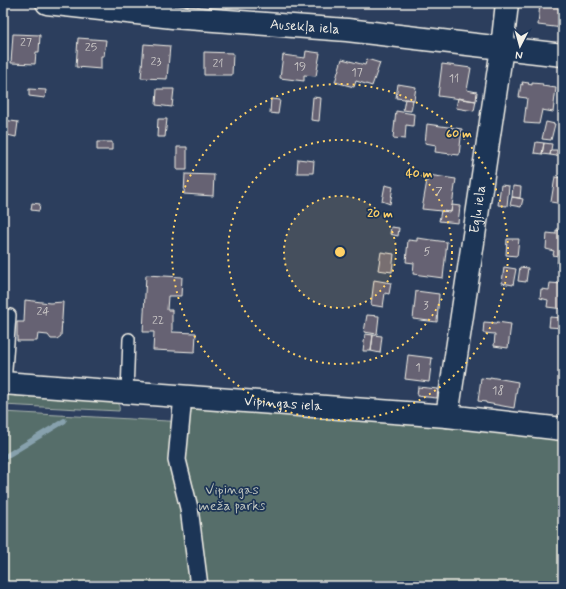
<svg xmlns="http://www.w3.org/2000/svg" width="566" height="589" viewBox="0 0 566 589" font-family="Mynerve,sans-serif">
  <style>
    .green { fill: #566e6b; stroke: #a5b0aa }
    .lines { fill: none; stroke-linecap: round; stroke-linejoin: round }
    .stream { stroke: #87a1ad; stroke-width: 5.5 }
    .building { fill: #666273; stroke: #f4f1e8 }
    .service-casing { stroke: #f4f1e8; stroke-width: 14 }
    .pedestrian-casing { stroke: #f4f1e8; stroke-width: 20 }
    .minor-casing { stroke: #f4f1e8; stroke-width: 25 }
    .service { stroke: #1d3557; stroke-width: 11 }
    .pedestrian { stroke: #1d3557; stroke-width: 17 }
    .minor { stroke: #1d3557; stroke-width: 22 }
    .ring { fill: none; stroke: #ffd166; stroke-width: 2; stroke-dasharray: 2 4 }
    .labels { text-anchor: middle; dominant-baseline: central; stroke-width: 3.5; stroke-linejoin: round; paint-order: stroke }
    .number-label { font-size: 12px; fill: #d0cdcb }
    .street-label { font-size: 14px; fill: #f4f1e8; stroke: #1d3557 }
    .park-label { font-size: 14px; fill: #bdc3bc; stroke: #1d3557 }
    .centre { fill: #ffd166; stroke: #1d3557; stroke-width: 2 }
    .ring-label { font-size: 12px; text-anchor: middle; font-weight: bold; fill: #ffd166; stroke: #1d3557; stroke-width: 3.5; stroke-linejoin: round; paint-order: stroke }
  </style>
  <rect width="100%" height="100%" fill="#2c3e5d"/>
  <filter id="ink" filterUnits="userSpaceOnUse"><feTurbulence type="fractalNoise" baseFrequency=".025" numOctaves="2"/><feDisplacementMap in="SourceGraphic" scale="8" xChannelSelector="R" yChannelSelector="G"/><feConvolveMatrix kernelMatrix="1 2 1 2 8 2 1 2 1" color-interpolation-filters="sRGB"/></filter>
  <g filter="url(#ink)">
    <path class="green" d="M 3,395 L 115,401 C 118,404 120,406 119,411 L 3,405 Z
      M 194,408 L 411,420 L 563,438 L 563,586 L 3,586 L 3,412 L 186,422 L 190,410 Z"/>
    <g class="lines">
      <path class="stream" d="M 3,458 L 64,421"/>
    </g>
    <path class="building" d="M 540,3 L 563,4 L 563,28 L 538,25 Z
      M 13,34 L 40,35 L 39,52 L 36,52 L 35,64 L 11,63 Z
      M 78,38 L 106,40 L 104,56 L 101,56 L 101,69 L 76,67 Z
      M 144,44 L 170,46 L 167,79 L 141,78 Z
      M 306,51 L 320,53 L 316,76 L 304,75 L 304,81 L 280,78 L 283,55 L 305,58 Z
      M 204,52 L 233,53 L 232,75 L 204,75 Z
      M 342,59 L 365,65 L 367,59 L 380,63 L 372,86 L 356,81 L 354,87 L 335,82 Z
      M 442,64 L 471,68 L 467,90 L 477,92 L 476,101 L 438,96 Z
      M 522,82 L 529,83 L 528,84 L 532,85 L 532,83 L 543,84 L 542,86 L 556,88 L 553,112 L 542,110 L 539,124 L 524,123 L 527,98 L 519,97 L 521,84 L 523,85 Z
      M 398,84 L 416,87 L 414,100 L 396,98 Z
      M 29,89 L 46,90 L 45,98 L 29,96 Z
      M 157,89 L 174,89 L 172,107 L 156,105 Z
      M 313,97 L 321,98 L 319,121 L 311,120 Z
      M 458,98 L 476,101 L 474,111 L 456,108 Z
      M 271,99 L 280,100 L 278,114 L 270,113 Z
      M 405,99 L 413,100 L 411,111 L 403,110 Z
      M 396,111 L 414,114 L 413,126 L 406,125 L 405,139 L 393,138 Z
      M 158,119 L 167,119 L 165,137 L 157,137 Z
      M 3,120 L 18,122 L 16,137 L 3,134 Z
      M 546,122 L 555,124 L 551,140 L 542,139 Z
      M 427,124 L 462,129 L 459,155 L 435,152 L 436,145 L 425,143 Z
      M 97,142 L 112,142 L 112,150 L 97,150 Z
      M 536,142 L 544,143 L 542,154 L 534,153 Z
      M 544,143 L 552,144 L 550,155 L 542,154 Z
      M 177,147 L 187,147 L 187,170 L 177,170 Z
      M 551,150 L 557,150 L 557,156 L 550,155 Z
      M 298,159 L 314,161 L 313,173 L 297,173 Z
      M 185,174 L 214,175 L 213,196 L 184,194 Z
      M 428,175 L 456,179 L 451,212 L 422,209 Z
      M 555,177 L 563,178 L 563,204 L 551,202 Z
      M 385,185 L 393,187 L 390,204 L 382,201 Z
      M 501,185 L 509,186 L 507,206 L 498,205 Z
      M 513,186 L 521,187 L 520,198 L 512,197 Z
      M 512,197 L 523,199 L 521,207 L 510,205 Z
      M 32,203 L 40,204 L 39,211 L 31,210 Z
      M 452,205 L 460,206 L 458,223 L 439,221 L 441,211 L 451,212 Z
      M 391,227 L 399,228 L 398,236 L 390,234 Z
      M 556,230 L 563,231 L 563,257 L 553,255 L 554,251 L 546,249 L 547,233 L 556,234 Z
      M 417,238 L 447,242 L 443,278 L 413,274 L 414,263 L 406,262 L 408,240 L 417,241 Z
      M 507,239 L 519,239 L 517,256 L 506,255 Z
      M 381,252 L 394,254 L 392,272 L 378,270 Z
      M 558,256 L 563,257 L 563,267 L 557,266 Z
      M 504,267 L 516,269 L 513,285 L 502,283 Z
      M 520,267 L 528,268 L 526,282 L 518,281 Z
      M 146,275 L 182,277 L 181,296 L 168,296 L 167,310 L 172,310 L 172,332 L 196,333 L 195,352 L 153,350 L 154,332 L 143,332 Z
      M 374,280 L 391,283 L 389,294 L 385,293 L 383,307 L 371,305 Z
      M 550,283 L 563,284 L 563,309 L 547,307 L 548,300 L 540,298 L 541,289 L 549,290 Z
      M 416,291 L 439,294 L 437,322 L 413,319 Z
      M 25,300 L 50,303 L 63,302 L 61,336 L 57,339 L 51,339 L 48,335 L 38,334 L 37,341 L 17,341 L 17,322 L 24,322 Z
      M 367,315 L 379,316 L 377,334 L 364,332 Z
      M 550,317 L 563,318 L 563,328 L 549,327 Z
      M 484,322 L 496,323 L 497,322 L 511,324 L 508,348 L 494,346 L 495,334 L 483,333 Z
      M 365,334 L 373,335 L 371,351 L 363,351 Z
      M 373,335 L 382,336 L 380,353 L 371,351 Z
      M 408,355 L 432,358 L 429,382 L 405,379 Z
      M 490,377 L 518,382 L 514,408 L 486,403 L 486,402 L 478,401 L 481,378 L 490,379 Z
      M 418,387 L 438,389 L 437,398 L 417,396 Z"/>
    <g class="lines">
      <defs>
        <path id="service" d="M 5,383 L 10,315
          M 127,392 L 129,339"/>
        <path id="pedestrian" d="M 183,396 L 177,460 L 189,508 L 199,586"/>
        <g id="minor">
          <path id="s1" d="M 47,3 L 173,17 L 347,30 L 502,48 L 563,55"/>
          <path id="s2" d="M 3,383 L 447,416 L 563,429"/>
          <path id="s3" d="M 447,416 L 502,48 L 507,3"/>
        </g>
      </defs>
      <use href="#service" class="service-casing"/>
      <use href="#pedestrian" class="pedestrian-casing"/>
      <use href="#minor" class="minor-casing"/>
      <use href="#service" class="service"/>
      <use href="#pedestrian" class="pedestrian"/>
      <use href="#minor" class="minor"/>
    </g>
  </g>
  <circle cx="340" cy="252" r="56" fill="#ffd166" fill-opacity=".12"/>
  <g class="ring">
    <circle cx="340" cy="252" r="56"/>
    <circle cx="340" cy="252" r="112"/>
    <circle cx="340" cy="252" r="168"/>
  </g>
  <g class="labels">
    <g class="number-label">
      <text x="26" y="43">27</text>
      <text x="91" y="48">25</text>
      <text x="156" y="62">23</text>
      <text x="218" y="64">21</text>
      <text x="300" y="67">19</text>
      <text x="357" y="73">17</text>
      <text x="454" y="79">11</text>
      <text x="439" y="192">7</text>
      <text x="427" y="252">5</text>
      <text x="426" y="306">3</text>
      <text x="43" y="312">24</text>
      <text x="158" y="321">22</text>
      <text x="418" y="368">1</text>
      <text x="498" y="391">18</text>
    </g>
    <g class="street-label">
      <text stroke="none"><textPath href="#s1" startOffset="259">Ausekļa iela</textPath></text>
      <text stroke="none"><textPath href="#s3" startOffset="209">Egļu iela</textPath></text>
      <text stroke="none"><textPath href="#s2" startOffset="281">Vipingas iela</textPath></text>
    </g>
    <g class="park-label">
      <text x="232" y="490">Vipingas<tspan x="232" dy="16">meža parks</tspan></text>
    </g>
  </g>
  <circle cx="340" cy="252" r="6" class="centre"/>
  <g class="ring-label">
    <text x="459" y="137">60 m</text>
    <text x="419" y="177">40 m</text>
    <text x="380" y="217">20 m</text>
  </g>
  <rect width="566" height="589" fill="none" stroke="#1d3557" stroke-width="16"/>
  <rect x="8" y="8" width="550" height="573" fill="none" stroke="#f4f1e8" stroke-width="1.5" filter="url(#ink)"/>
  <g transform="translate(520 46) rotate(186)" stroke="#1d3557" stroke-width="3" paint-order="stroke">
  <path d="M0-3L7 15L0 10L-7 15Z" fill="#f4f1e8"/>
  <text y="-6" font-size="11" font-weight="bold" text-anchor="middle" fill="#f4f1e8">N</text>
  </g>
</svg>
